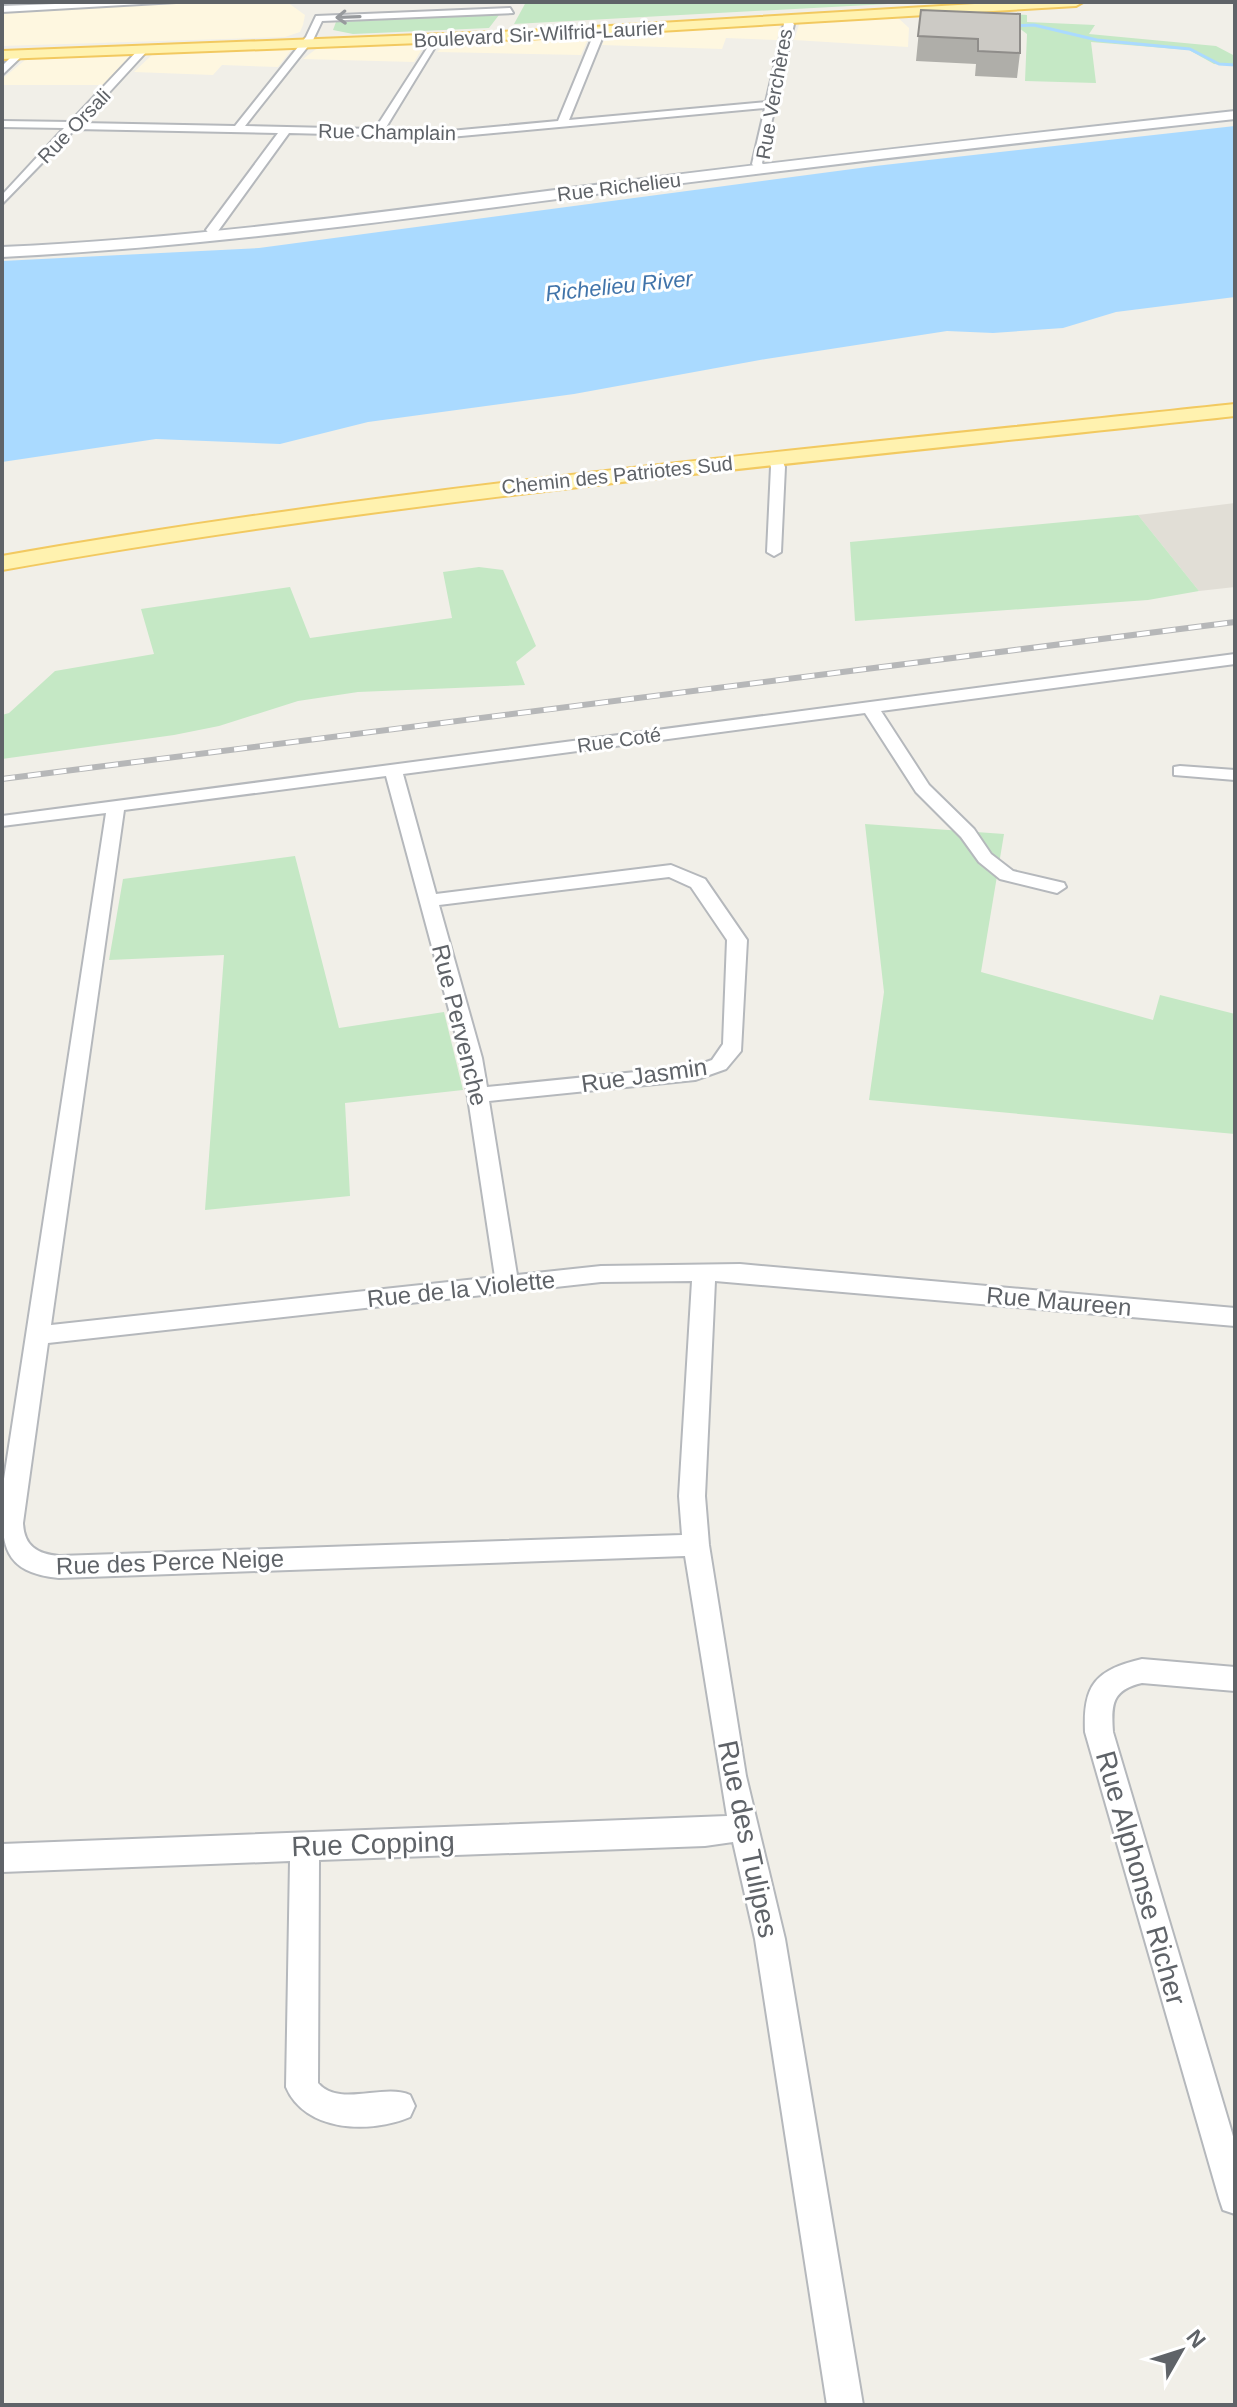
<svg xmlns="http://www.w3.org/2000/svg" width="1237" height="2407" viewBox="0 0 1237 2407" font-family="Arial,sans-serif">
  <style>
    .commercial { fill: #fef7e0 }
    .education { fill: #e1ded6 }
    .green { fill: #c5e8c5 }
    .water { fill: #aadaff }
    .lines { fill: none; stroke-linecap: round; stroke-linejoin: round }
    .stream { stroke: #aadaff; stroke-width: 3 }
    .minor-casing { stroke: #b5b8bc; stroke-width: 4 }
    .secondary-casing { stroke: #b6babf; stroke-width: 4 }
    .primary-casing { stroke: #f2c960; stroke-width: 4 }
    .minor { fill: #fff; fill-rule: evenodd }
    .secondary { fill: #fff; fill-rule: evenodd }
    .primary { fill: #fff2af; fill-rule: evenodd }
    .rail-casing { stroke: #b6b7b8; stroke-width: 6 }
    .rail { stroke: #fff; stroke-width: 4; stroke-dasharray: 13; stroke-linecap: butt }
    .wall { fill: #afaea9 }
    .building { fill: #cccac5; stroke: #8f8d8a; stroke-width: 2 }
    .oneway { stroke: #979a9d }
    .labels { text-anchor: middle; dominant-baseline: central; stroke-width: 6; stroke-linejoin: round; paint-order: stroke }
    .far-street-label { font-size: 20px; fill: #5f6368; stroke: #fff }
    .far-water-label { font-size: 22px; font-style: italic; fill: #4174aa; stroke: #fff }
    .street-label { font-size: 24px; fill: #5f6368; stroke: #fff }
    .near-street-label { font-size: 28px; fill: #5f6368; stroke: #fff }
  </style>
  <rect width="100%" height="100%" fill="#f1efe8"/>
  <path class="commercial" d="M 222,2 L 287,2 L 305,15 L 303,25 L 300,32 L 285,37 L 2,46 L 2,11 Z
    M 896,16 L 909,28 L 908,47 L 794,40 L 800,22 Z
    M 771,24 L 780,26 L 777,40 L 726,38 L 722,49 L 602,45 L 607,34 Z
    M 582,35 L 589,37 L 581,55 L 437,52 L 448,42 Z
    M 417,43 L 425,44 L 414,62 L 303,59 L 320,46 Z
    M 288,47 L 292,49 L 278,67 L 222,65 L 213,75 L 134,72 L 155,52 Z
    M 132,54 L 104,85 L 2,85 L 2,79 L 30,56 Z"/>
  <path class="education" d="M 1235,503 L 1235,587 L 1199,591 L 1138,515 Z"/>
  <path class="green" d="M 526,2 L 925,2 L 514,24 Z
    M 1013,14 L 1027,15 L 1027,22 L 1095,25 L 1089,34 L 1216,46 L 1235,56 L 1235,66 L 1214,64 L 1189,50 L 1091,42 L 1096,83 L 1025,81 L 1027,34 L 1019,28 Z
    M 499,15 L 489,28 L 353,34 L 333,30 L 336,22 Z
    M 1138,515 L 1199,591 L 1148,600 L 855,621 L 850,542 Z
    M 479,567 L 503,570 L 536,646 L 516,662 L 525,685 L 358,692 L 298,701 L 219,726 L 174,735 L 2,759 L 2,715 L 9,713 L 55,671 L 154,654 L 141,609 L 290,587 L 310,638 L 452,618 L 443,572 Z
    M 865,824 L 1004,834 L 981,972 L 1153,1020 L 1160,995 L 1235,1014 L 1235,1134 L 869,1100 L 884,992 Z
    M 295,856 L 339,1028 L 444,1012 L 463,1090 L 345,1103 L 350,1196 L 205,1210 L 224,955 L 109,960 L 123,879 Z"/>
  <path class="water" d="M 1235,126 L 1235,297 L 1116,312 L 1063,328 L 993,333 L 947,331 L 766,359 L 574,394 L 368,422 L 280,444 L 156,439 L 2,462 L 2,261 L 259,248 L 875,166 Z"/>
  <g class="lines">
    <path class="stream" d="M 1010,26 L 1034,25 L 1097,40 L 1190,49 L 1219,64 L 1235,65"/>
    <defs>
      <path id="minor" d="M 108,2 L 176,2 L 2,12 L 2,6 Z
        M 510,8 L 513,13 L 322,21 L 313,40 L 245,126 L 375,129 L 435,36 L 440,39 L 385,129 L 450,131 L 558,121 L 593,36 L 591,32 L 596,29 L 603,36 L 569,120 L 766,102 L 784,24 L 782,20 L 786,17 L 794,24 L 762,163 L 767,169 L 758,171 L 752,164 L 765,108 L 450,137 L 289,133 L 213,238 L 206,230 L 278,133 L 75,129 L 2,204 L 2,195 L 64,128 L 2,127 L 2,121 L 70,122 L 140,48 L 148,50 L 81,123 L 235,126 L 306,37 L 316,16 Z
        M 16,52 L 24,54 L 2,75 L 2,66 Z
        M 775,455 L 780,456 L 785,467 L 781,552 L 774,556 L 767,552 L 771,467 L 768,459 Z
        M 1235,654 L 1235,664 L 881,711 L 929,785 L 974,829 L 991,854 L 1013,871 L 1064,883 L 1066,887 L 1057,893 L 1000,879 L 979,862 L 961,837 L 916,792 L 865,713 L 403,774 L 436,894 L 671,865 L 705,879 L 747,940 L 741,1051 L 726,1069 L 695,1080 L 489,1101 L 517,1275 L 601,1266 L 740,1264 L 1235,1308 L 1235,1326 L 715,1281 L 705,1496 L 709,1545 L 746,1776 L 785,1939 L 863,2405 L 827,2405 L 755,1939 L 733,1842 L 705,1846 L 319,1860 L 318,2083 C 340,2108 383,2083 410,2095 L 415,2106 L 410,2117 C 370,2134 305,2132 286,2087 L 290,1861 L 2,1872 L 2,1844 L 727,1816 L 685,1556 L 59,1578 C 0,1572 2,1543 2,1492 L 106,813 L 2,826 L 2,816 ZM 386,776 L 462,1058 L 495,1277 L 51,1325 L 124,810 ZM 669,877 L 691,887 L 727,940 L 723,1044 L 712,1060 L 695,1066 L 487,1087 L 482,1058 L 439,905 ZM 692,1281 L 679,1496 L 682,1535 L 59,1556 C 37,1554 24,1546 23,1523 L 48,1343 L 601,1282 Z
        M 1180,766 L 1235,770 L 1235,780 L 1174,775 L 1174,767 Z
        M 1142,1659 L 1235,1667 L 1235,1691 L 1142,1683 C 1112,1690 1111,1704 1113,1732 L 1235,2143 L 1235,2214 L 1223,2210 L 1219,2198 L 1085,1732 C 1083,1684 1096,1670 1142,1659 Z"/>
      <path id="secondary" d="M 1235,111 L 1235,119 C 1024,142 814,166 603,193 C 403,219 204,247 2,257 L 2,247 C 204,238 403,209 603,184 C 814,157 1024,134 1235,111 Z"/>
      <path id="primary" d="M 1008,2 L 1083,2 L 1076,6 L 526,39 L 2,59 L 2,51 L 526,31 Z
        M 1235,404 L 1235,416 C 823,461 410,497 2,570 L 2,556 C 411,484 823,448 1235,404 Z"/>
    </defs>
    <use href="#minor" class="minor-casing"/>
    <use href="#secondary" class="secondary-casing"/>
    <use href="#primary" class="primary-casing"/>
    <use href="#minor" class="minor"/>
    <use href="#secondary" class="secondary"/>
    <use href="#primary" class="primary"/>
    <defs>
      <path id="rail" d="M 2,779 L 1235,622"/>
    </defs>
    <use href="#rail" class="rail-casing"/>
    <use href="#rail" class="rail"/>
  </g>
  <path class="wall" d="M 921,10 L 1020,53 L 1017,78 L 975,76 L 976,64 L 916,61 Z"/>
  <path class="building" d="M 921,10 L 1020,14 L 1020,53 L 978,51 L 978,39 L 918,36 Z"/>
  <defs><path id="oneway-shaft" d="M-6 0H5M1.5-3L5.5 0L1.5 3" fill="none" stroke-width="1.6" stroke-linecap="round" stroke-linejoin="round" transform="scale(2)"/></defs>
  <use class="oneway" href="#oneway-shaft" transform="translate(348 17) rotate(178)"/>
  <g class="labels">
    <g class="far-street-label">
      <text transform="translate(539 34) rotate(-3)">Boulevard Sir-Wilfrid-Laurier</text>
      <text transform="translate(774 94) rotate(-80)">Rue Verchères</text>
      <text transform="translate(74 126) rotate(-46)">Rue Orsali</text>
      <text transform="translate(387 132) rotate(1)">Rue Champlain</text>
      <text transform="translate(619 187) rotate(-7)">Rue Richelieu</text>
      <text transform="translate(617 475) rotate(-6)">Chemin des Patriotes Sud</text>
      <text transform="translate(619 740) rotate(-8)">Rue Coté</text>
    </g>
    <g class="far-water-label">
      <text transform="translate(619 286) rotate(-6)">Richelieu River</text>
    </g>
    <g class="street-label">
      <text transform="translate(460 1025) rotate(76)">Rue Pervenche</text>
      <text transform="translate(644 1075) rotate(-8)">Rue Jasmin</text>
      <text transform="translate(461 1289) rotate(-6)">Rue de la Violette</text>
      <text transform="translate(1059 1301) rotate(5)">Rue Maureen</text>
      <text transform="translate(170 1562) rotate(-2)">Rue des Perce Neige</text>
    </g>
    <g class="near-street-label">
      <text transform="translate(748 1839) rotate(78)">Rue des Tulipes</text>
      <text transform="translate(373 1844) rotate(-2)">Rue Copping</text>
      <text transform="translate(1141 1878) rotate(74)">Rue Alphonse Richer</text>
    </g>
  </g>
  <rect width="1237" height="2407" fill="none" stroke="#5f6368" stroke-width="8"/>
  <g transform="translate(1181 2351) rotate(51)" stroke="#ffffff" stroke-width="6" paint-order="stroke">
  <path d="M0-6L14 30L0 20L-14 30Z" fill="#5f6368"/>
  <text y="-12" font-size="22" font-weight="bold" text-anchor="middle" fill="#5f6368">N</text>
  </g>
</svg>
